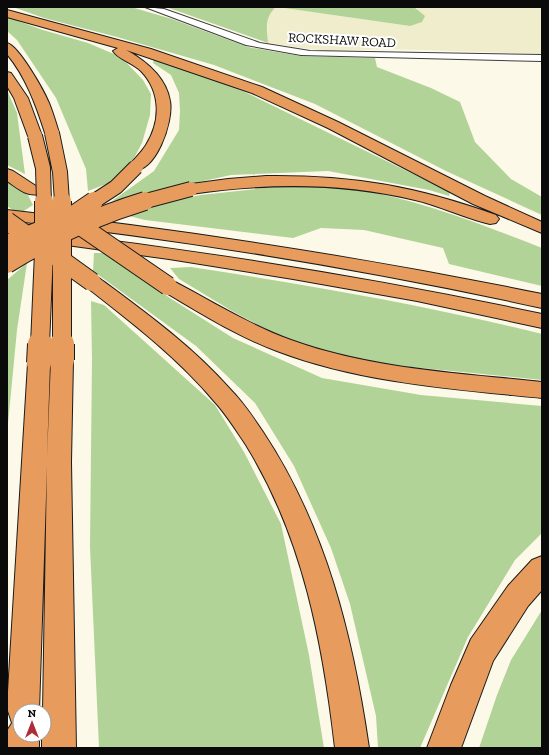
<svg xmlns="http://www.w3.org/2000/svg" width="549" height="755" viewBox="0 0 549 755" font-family="'Zilla Slab',serif">
  <style>
    .farmland { fill: #f0edcc }
    .forest { fill: #b2d397 }
    .lines { fill: none; stroke-linecap: round; stroke-linejoin: round }
    .minor-casing { stroke: #3d3d3d; stroke-width: 2 }
    .highway-casing { stroke: #1b1b1b; stroke-width: 2 }
    .minor { fill: #fff; fill-rule: evenodd }
    .highway { fill: #e79c5d; fill-rule: evenodd }
    .highway-bridge-far2-casing { stroke: #1b1b1b; stroke-width: 16; stroke-linecap: butt }
    .highway-bridge-far1-casing { stroke: #1b1b1b; stroke-width: 20; stroke-linecap: butt }
    .highway-bridge-casing { stroke: #1b1b1b; stroke-width: 26; stroke-linecap: butt }
    .highway-bridge-far2 { stroke: #e79c5d; stroke-width: 14 }
    .highway-bridge-far1 { stroke: #e79c5d; stroke-width: 18 }
    .highway-bridge { stroke: #e79c5d; stroke-width: 24 }
    .labels { text-anchor: middle; dominant-baseline: central; stroke-width: 4; stroke-linejoin: round; paint-order: stroke }
    .far-street-label { font-size: 13px; fill: #0a0a0a; stroke: #fff }
  </style>
  <rect width="100%" height="100%" fill="#fdf9e9"/>
  <path class="farmland" d="M 277,7 L 410,26 L 417,8 L 414,7 L 542,7 L 542,54 L 389,49 L 331,51 L 302,48 L 268,43 L 267,20 L 270,12 Z"/>
  <path class="forest" d="M 13,7 L 131,7 L 172,19 L 248,47 L 300,56 L 375,58 L 377,67 L 431,88 L 460,102 L 475,142 L 511,179 L 542,197 L 542,215 L 446,171 L 315,104 L 214,65 L 117,37 L 44,18 Z
    M 166,7 L 276,7 C 264,18 267,28 268,43 Z
    M 277,7 L 414,7 L 425,16 L 422,22 L 410,26 Z
    M 7,17 L 43,30 L 88,43 L 121,57 L 143,80 L 151,94 L 150,115 L 142,143 L 131,164 L 109,183 L 88,191 L 86,169 L 56,98 L 17,40 L 7,31 Z
    M 154,59 L 163,60 L 245,92 L 450,192 L 449,196 L 429,190 L 328,171 L 231,175 L 112,201 L 154,171 L 179,130 L 180,111 L 179,93 L 171,75 L 153,63 Z
    M 7,90 L 17,113 L 25,174 L 7,165 Z
    M 7,181 L 28,195 L 33,205 L 19,214 L 7,206 Z
    M 291,185 C 312,186 336,185 357,189 C 422,201 481,224 542,248 L 542,286 L 449,264 L 443,248 L 364,230 L 321,228 L 293,238 L 145,220 L 125,215 L 137,208 L 201,195 Z
    M 94,253 L 104,253 L 173,300 L 233,338 L 322,378 L 421,395 L 542,406 L 542,533 L 515,560 L 468,637 L 420,748 L 378,748 L 376,716 L 350,604 L 331,548 L 294,466 L 255,403 L 196,346 L 93,271 Z
    M 27,263 L 17,330 L 7,434 L 7,280 Z
    M 191,267 C 308,285 426,305 542,334 L 542,380 L 391,365 L 349,357 L 288,341 L 232,311 L 179,279 L 170,268 Z
    M 91,301 L 104,305 L 215,405 L 244,452 L 281,524 L 309,655 L 324,748 L 99,748 L 90,547 L 92,359 Z
    M 542,610 L 542,748 L 479,748 L 497,695 L 511,660 Z"/>
  <g class="lines">
    <defs>
      <path id="minor" d="M 145,7 L 164,9 L 260,43 L 310,51 L 542,55 L 542,61 L 301,55 L 246,45 Z"/>
      <path id="highway" d="M 7,10 L 151,49 L 262,87 L 338,122 L 485,196 L 542,222 L 542,233 L 473,204 L 328,128 L 252,93 L 126,50 C 146,61 166,77 170,101 C 174,121 155,176 131,170 L 128,167 C 134,159 141,153 146,145 C 161,121 161,92 141,71 C 133,63 118,59 113,51 L 118,48 L 7,17 Z
        M 7,43 C 19,46 44,91 49,103 C 53,113 56,123 59,133 L 57,136 L 52,137 L 47,136 L 45,133 C 36,105 26,77 7,54 Z
        M 7,72 L 11,73 L 28,98 L 42,136 L 40,139 L 35,140 L 30,139 L 28,136 L 14,98 L 7,86 Z
        M 7,169 L 13,171 L 39,188 L 41,191 L 39,194 C 27,197 17,188 7,181 Z
        M 266,176 C 351,175 416,186 496,215 L 499,219 L 496,223 L 490,224 C 464,218 441,206 415,200 C 341,182 266,183 191,194 L 185,192 L 183,189 L 185,186 L 191,184 L 228,179 Z
        M 7,210 C 187,230 365,258 542,294 L 542,308 C 365,269 187,240 7,220 Z
        M 43,232 C 211,252 377,279 542,314 L 542,328 L 417,301 L 293,279 L 169,259 L 37,241 L 34,237 L 37,233 Z
        M 92,276 L 99,278 C 145,312 192,346 230,389 C 243,402 253,417 263,432 C 326,527 353,637 369,748 L 335,748 C 323,643 303,537 246,445 C 236,430 226,414 214,401 C 177,357 131,322 85,286 L 82,282 L 85,278 Z
        M 168,280 L 175,282 C 213,302 250,325 291,340 C 371,369 459,373 542,382 L 542,398 C 453,389 361,383 277,351 C 236,336 199,312 161,290 L 158,286 L 161,282 Z
        M 62,352 L 70,355 L 73,360 L 71,462 L 76,748 L 42,748 L 42,735 L 44,735 L 43,711 L 47,466 L 39,711 L 20,711 L 20,735 L 39,735 L 39,748 L 7,748 L 7,731 L 12,723 L 7,708 L 28,363 L 31,357 L 39,355 L 47,357 L 50,363 L 47,457 L 51,360 L 54,355 Z
        M 542,556 L 542,590 L 528,606 L 493,661 L 461,748 L 427,748 L 451,685 L 471,639 L 508,586 L 532,560 Z"/>
    </defs>
    <use href="#minor" class="minor-casing"/>
    <use href="#highway" class="highway-casing"/>
    <use href="#minor" class="minor"/>
    <use href="#highway" class="highway"/>
    <defs>
      <path id="highway-bridge-far2" d="M 52,133 L 60,172 L 62,202
        M 35,136 L 43,168 L 44,202
        M 93,202 L 116,187 L 136,167
        M 142,202 L 191,189"/>
      <path id="highway-bridge-far1" d="M 72,216 L 94,201
        M 69,218 L 168,286
        M 7,221 L 92,282
        M 7,244 L 41,230
        M 7,264 C 50,237 96,216 145,201
        M 40,345 L 44,252 L 44,201
        M 62,345 L 62,201"/>
      <path id="highway-bridge" d="M 62,360 L 62,344
        M 39,363 L 40,344"/>
    </defs>
    <use href="#highway-bridge-far2" class="highway-bridge-far2-casing"/>
    <use href="#highway-bridge-far1" class="highway-bridge-far1-casing"/>
    <use href="#highway-bridge" class="highway-bridge-casing"/>
    <use href="#highway-bridge-far2" class="highway-bridge-far2"/>
    <use href="#highway-bridge-far1" class="highway-bridge-far1"/>
    <use href="#highway-bridge" class="highway-bridge"/>
  </g>
  <g class="labels">
    <g class="far-street-label">
      <text transform="translate(342 40) rotate(3)">ROCKSHAW ROAD</text>
    </g>
  </g>
  <rect width="549" height="755" fill="none" stroke="#0a0a0a" stroke-width="16"/>
  <g transform="translate(32 723)"><circle r="19" fill="#ffffff" stroke="#9d9d9d"/>
  <path d="M0-3L7 15L0 10L-7 15Z" fill="#ad2f35"/>
  <text y="-6" font-size="11" font-weight="bold" text-anchor="middle" fill="#0a0a0a">N</text>
  </g>
</svg>
